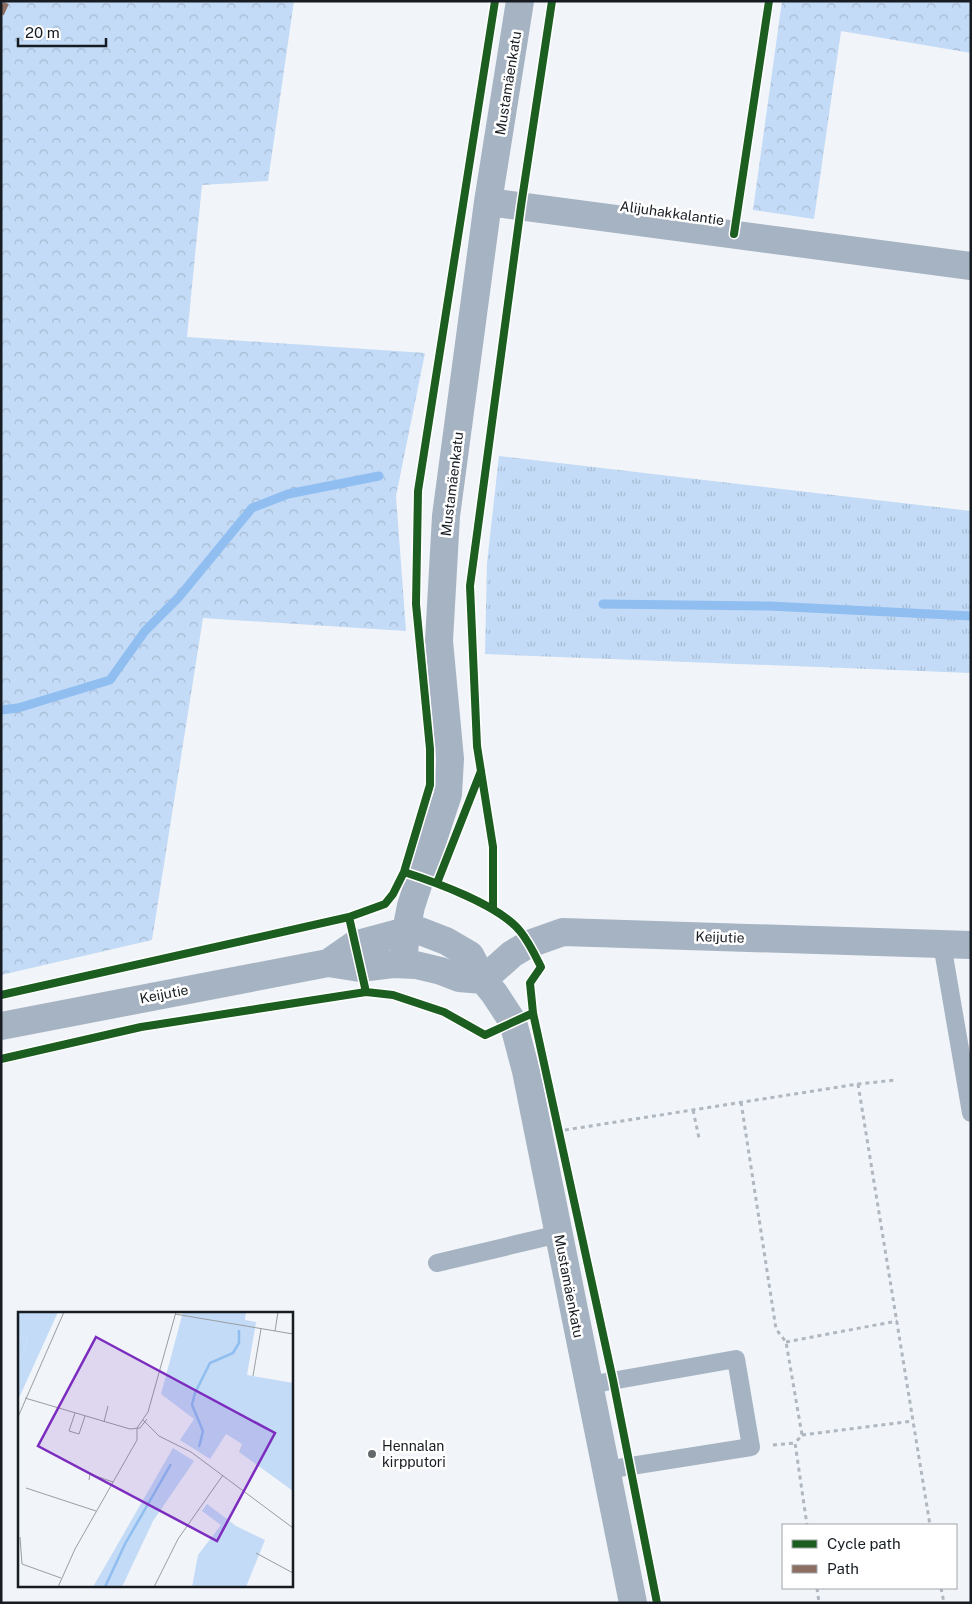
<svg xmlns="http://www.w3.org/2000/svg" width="972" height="1604" viewBox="0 0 972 1604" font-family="'Public Sans',sans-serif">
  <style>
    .grass { fill: url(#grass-tufts) }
    .forest { fill: url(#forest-crowns) }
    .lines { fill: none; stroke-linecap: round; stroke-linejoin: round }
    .stream { stroke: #90bef1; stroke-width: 9 }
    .path { stroke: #afb7c1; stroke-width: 3; stroke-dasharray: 4 4; stroke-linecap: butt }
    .lane { stroke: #a6b3c2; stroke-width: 18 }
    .street { stroke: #a6b3c2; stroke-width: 28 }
    .quiet { stroke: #8d6e63; stroke-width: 6; stroke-dasharray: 12 6; stroke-linecap: butt }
    .cycleway-casing { stroke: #fff; stroke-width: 11 }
    .cycleway { stroke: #1b5e20; stroke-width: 8 }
    .poi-dot { fill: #63686d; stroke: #fff; stroke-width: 2 }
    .labels { text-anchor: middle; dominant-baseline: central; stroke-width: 5; stroke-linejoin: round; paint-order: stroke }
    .street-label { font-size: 14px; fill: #161c22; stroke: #fff }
    .poi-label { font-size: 14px; fill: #161c22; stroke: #fff; text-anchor: start }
    .inset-river { fill: none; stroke: #90bef1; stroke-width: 2.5 }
    .inset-road { fill: none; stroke: #999ea2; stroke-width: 1 }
    .view { fill: #7b2cbf; fill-opacity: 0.15; stroke: #7b2cbf; stroke-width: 2.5 }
    .inset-edge { fill: none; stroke: #161c22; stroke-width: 2.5 }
  </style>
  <defs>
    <pattern id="grass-tufts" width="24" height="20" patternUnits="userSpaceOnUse" patternTransform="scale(1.25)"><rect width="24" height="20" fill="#c3dbf6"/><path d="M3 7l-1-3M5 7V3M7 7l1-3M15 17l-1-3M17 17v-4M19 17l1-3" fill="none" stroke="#a7bbd3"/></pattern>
    <pattern id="forest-crowns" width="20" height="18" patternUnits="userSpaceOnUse" patternTransform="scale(1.25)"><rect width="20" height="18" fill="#c3dbf6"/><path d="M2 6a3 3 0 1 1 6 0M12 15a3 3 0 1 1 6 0" fill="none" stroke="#a7bbd3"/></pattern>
  </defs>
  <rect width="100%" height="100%" fill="#f1f4f8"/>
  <path class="grass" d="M 499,456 L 971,511 L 971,673 L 485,654 L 487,563 Z"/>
  <path class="forest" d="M 1,1 L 294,1 L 268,181 L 202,185 L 187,337 L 425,353 L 396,496 L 406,631 L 203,618 L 152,940 L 1,975 Z
    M 782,1 L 971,1 L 971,53 L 841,31 L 814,219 L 753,210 Z"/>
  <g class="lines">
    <path class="stream" d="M 603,604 L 769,606 L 971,616
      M 1,710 L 18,708 L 110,680 L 145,631 L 179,597 L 252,508 L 288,494 L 379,476"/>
    <path class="path" d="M 858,1084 L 930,1525
      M 741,1102 L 776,1329 L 786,1342 L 802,1435 L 795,1443 L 807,1525
      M 693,1110 L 699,1138
      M 565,1130 L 858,1084 L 896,1080
      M 786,1342 L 897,1321
      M 802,1435 L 913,1421
      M 773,1445 L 795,1443
      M 817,1588 L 819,1603
      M 941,1588 L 944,1603"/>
    <path class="lane" d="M 942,944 L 971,1113
      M 437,1263 L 559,1234
      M 589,1385 L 736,1359 L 751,1447 L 606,1470"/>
    <path class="street" d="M 488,202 L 971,266
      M 328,963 L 354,945 L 406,931 L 420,931 L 446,941 L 470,955 L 483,980 L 494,993 L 513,1022 L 526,1071 L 633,1603
      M 403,964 L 406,931 L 411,906 L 448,794 L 450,759 L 439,641 L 446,516 L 488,202 L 520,1
      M 1,1026 L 328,963 L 360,968 L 393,964 L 416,965 L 441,971 L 459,978 L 483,980 L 512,954 L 529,944 L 563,932 L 971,945"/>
    <path class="quiet" d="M 1,14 L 7,1"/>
    <defs>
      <path id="cycleway" d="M 734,234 L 769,1
        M 404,872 C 435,882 499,905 520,931 C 529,942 535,955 541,967 L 530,983 L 533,1013 L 613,1380 L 657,1603
        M 437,883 L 481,771
        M 493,909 L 493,847 L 477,746 L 470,586 L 521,206 L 552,1
        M 349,917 L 366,992
        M 1,995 L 349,917 L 385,904 L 393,894 L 404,872 L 430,785 L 430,749 L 416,604 L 418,491 L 495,1
        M 1,1059 L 141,1027 L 366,992 L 393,995 L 444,1012 L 485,1035 L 533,1013"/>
    </defs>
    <use href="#cycleway" class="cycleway-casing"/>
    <use href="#cycleway" class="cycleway"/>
  </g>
  <circle class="poi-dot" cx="372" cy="1454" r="5"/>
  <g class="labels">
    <g class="street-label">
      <text transform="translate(508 83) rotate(-81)">Mustamäenkatu</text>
      <text transform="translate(672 213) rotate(8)">Alijuhakkalantie</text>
      <text transform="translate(452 484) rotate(-83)">Mustamäenkatu</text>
      <text transform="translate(720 937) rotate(2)">Keijutie</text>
      <text transform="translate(164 994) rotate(-11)">Keijutie</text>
      <text transform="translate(569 1286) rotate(79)">Mustamäenkatu</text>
    </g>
    <g class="poi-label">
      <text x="382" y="1446">Hennalan<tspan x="382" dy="16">kirpputori</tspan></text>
    </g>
  </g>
  <g transform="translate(18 1312)">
    <rect width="275" height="275" fill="#f1f4f8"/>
    <path d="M 155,136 L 176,149 L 135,209 L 104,275 L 75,275 Z" fill="#c3dbf6"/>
    <path d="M 0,0 L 40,0 L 0,88 L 0,52 L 10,27 L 0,24 ZM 165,0 L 228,0 L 227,8 L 238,10 L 229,63 L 275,71 L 275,179 L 221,140 L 224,132 L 208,122 L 192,147 L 162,128 L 176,107 L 143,82 ZM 189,192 L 218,214 L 247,228 L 228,275 L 174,275 L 180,243 L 203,213 L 184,199 Z" fill="#c3dbf6"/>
    <path d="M 0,24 L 10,27 L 0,52 Z" fill="#c3dbf6"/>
    <path class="inset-river" d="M 181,135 L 185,119 L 174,93 L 177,81 L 192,51 L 215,41 L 221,31 L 221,18M 87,275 L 107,232 L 153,152"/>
    <path class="inset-road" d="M 157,2 L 275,22M 257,19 L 260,0M 235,64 L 243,17M 7,86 L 112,117 L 122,116 L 129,107M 57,101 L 51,119 L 61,122 L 67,104M 0,105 L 46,0M 125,108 L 141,124 L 173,140 L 275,216M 86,110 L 90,94M 71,168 L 72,162 L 95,170M 8,176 L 78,199M 2,225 L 4,252 L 43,266M 238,241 L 275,261M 40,275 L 57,237 L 119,128 L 119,116 L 130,100 L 158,0M 136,275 L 160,227 L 205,163"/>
    <path class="view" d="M 78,25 L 257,121 L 199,229 L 20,134 Z"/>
    <rect width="275" height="275" class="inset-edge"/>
  </g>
  <rect width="972" height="1604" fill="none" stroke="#161c22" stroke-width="5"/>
  <rect x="782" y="1524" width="175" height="65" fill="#ffffff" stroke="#a2a4a7"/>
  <rect x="792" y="1540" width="25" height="8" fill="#1b5e20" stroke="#a2a4a7"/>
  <text x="827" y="1549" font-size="15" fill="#161c22">Cycle path</text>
  <rect x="792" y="1565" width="25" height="8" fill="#8d6e63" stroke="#a2a4a7"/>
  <text x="827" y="1574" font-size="15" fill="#161c22">Path</text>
  <path d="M18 38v8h88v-8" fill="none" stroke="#161c22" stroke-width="2.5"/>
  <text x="25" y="38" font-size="15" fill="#161c22" stroke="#ffffff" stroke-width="4" paint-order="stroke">20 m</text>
</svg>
